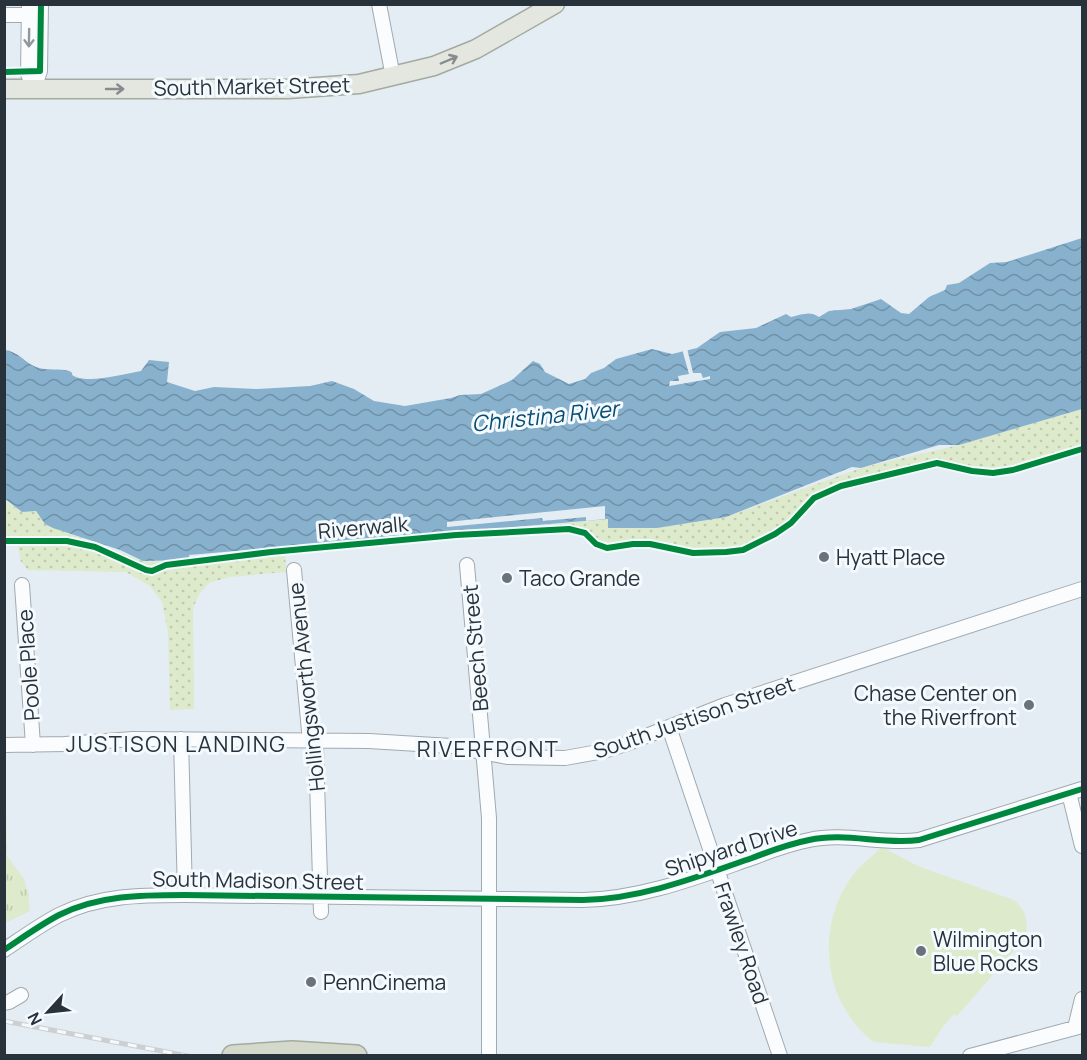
<svg xmlns="http://www.w3.org/2000/svg" width="1087" height="1060" viewBox="0 0 1087 1060" font-family="Manrope,sans-serif">
  <style>
    .grass { fill: url(#grass-tufts) }
    .park { fill: url(#park-dots) }
    .pitch { fill: #ddeacb }
    .water { fill: url(#water-waves) }
    .pier { fill: #e4edf4 }
    .lines { fill: none; stroke-linecap: round; stroke-linejoin: round }
    .minor-casing { stroke: #a1aab0; stroke-width: 16 }
    .major-casing { stroke: #a3aa9f; stroke-width: 21 }
    .highway-casing { stroke: #a3aa9f; stroke-width: 24 }
    .minor { stroke: #fbfcfd; stroke-width: 14 }
    .major { stroke: #e4e7e0; stroke-width: 18 }
    .highway { stroke: #d5d9cb; stroke-width: 21 }
    .rail-casing { stroke: #cdd0d2; stroke-width: 5 }
    .rail { stroke: #f4fafe; stroke-width: 3; stroke-dasharray: 9; stroke-linecap: butt }
    .cycleway-casing { stroke: #f4fafe; stroke-width: 10 }
    .cycleway { stroke: #00873e; stroke-width: 6 }
    .oneway { stroke: #91979c }
    .oneway2 { stroke: #868c8d }
    .poi-dot { fill: #69737b; stroke: #f4fafe; stroke-width: 2 }
    .labels { text-anchor: middle; dominant-baseline: central; stroke-width: 6; stroke-linejoin: round; paint-order: stroke }
    .street-label { font-size: 21px; fill: #27323a; stroke: #f4fafe }
    .poi-label { font-size: 21px; fill: #27323a; stroke: #f4fafe; text-anchor: start }
    .water-label { font-size: 22px; font-style: italic; fill: #054d74; stroke: #f4fafe }
    .neighbourhood-label { font-size: 22px; letter-spacing: 1.5px; fill: #27323a; stroke: #f4fafe }
  </style>
  <defs>
    <pattern id="grass-tufts" width="24" height="20" patternUnits="userSpaceOnUse" patternTransform="scale(1.5)"><rect width="24" height="20" fill="#ddeacb"/><path d="M3 7l-1-3M5 7V3M7 7l1-3M15 17l-1-3M17 17v-4M19 17l1-3" fill="none" stroke="#bec9af"/></pattern>
    <pattern id="park-dots" width="8" height="8" patternUnits="userSpaceOnUse" patternTransform="scale(1.5)"><rect width="8" height="8" fill="#ddeacb"/><path d="M2 2h.1M6 6h.1" fill="none" stroke="#bec9af" stroke-width="1.8" stroke-linecap="round"/></pattern>
    <pattern id="water-waves" width="16" height="10" patternUnits="userSpaceOnUse" patternTransform="scale(1.5)"><rect width="16" height="10" fill="#88b1ce"/><path d="M0 5q4-4 8 0t8 0" fill="none" stroke="#6f91a8"/></pattern>
  </defs>
  <rect width="100%" height="100%" fill="#e4edf4"/>
  <path class="grass" d="M 5,761 L 7,856 L 24,879 L 28,891 L 30,911 L 5,923 Z"/>
  <path class="park" d="M 1082,409 L 1082,448 L 1013,470 L 972,471 L 937,463 L 841,486 L 808,504 L 775,534 L 743,550 L 714,553 L 650,544 L 607,548 L 584,533 L 543,530 L 285,551 L 286,572 L 230,577 L 209,583 L 200,593 L 193,608 L 194,709 L 170,710 L 168,632 L 162,602 L 150,586 L 126,572 L 28,570 L 21,562 L 17,542 L 5,539 L 4,500 L 22,512 L 36,511 L 45,524 L 143,561 L 152,562 L 609,519 L 609,528 L 726,517 L 861,468 L 959,445 Z"/>
  <path class="pitch" d="M 882,847 L 920,867 L 1014,900 C 1027,912 1029,921 1025,938 L 957,1016 L 954,1014 L 942,1028 L 930,1047 L 875,1042 C 861,1034 850,1018 842,1004 C 820,961 826,905 858,869 C 866,861 874,854 882,847 Z"/>
  <path class="water" d="M 1082,238 L 1082,409 L 959,445 L 939,445 L 861,468 L 852,467 L 726,517 L 657,528 L 608,528 L 608,519 L 189,555 L 190,560 L 143,561 L 120,550 L 53,528 L 45,524 L 36,511 L 22,512 L 5,499 L 4,350 C 18,351 24,362 36,367 C 46,371 61,368 69,371 C 76,374 68,374 76,377 C 92,383 124,374 141,371 L 149,360 L 169,362 L 167,382 L 195,391 L 214,387 L 257,389 L 310,386 L 332,381 L 354,389 L 374,401 L 405,406 L 451,398 L 460,395 L 481,394 L 512,380 L 533,361 L 540,364 L 545,372 L 569,384 L 585,379 L 591,373 L 604,368 L 616,359 L 652,349 L 672,354 L 697,348 L 720,332 L 756,328 L 786,314 L 791,317 C 800,315 810,310 819,317 L 829,311 L 851,309 L 881,299 L 901,313 L 909,314 L 929,297 L 945,290 L 947,285 L 959,283 L 990,263 L 1007,262 Z"/>
  <path class="pier" d="M 687,348 L 693,373 L 701,373 L 703,378 L 710,376 L 710,379 L 669,386 L 670,381 L 679,381 L 678,376 L 689,374 L 682,349 Z
    M 605,506 L 605,519 L 586,521 L 586,517 L 543,521 L 542,518 L 447,527 L 447,522 Z"/>
  <g class="lines">
    <defs>
      <path id="minor" d="M 29,4 L 28,74 L 34,89
        M 379,4 L 393,77
        M 4,15 L 36,15
        M 34,89 L 40,71 L 41,4
        M 467,565 L 489,818 L 489,1056
        M 294,570 L 309,731 L 316,748 L 321,912
        M 22,585 L 33,745
        M 669,727 L 780,1056
        M 181,739 L 185,895
        M 4,745 L 65,744 L 133,739 L 369,741 L 451,746 L 507,757 L 565,758 L 604,751 L 626,744 L 725,705 L 1082,589
        M 1069,793 L 1082,846
        M 4,950 C 22,938 40,925 59,915 C 99,895 142,895 185,895 L 583,900 C 641,899 697,877 752,858 C 770,851 789,844 809,840 C 846,832 882,845 919,840 L 1082,789
        M 4,1003 L 9,1002 L 21,995
        M 1075,1028 L 1082,999
        M 970,1056 L 1082,1026"/>
      <path id="major" d="M 4,89 L 288,89 L 359,84 L 434,66 L 476,49 L 555,4"/>
      <path id="highway" d="M 233,1056 L 292,1052 L 356,1056"/>
    </defs>
    <use href="#minor" class="minor-casing"/>
    <use href="#major" class="major-casing"/>
    <use href="#highway" class="highway-casing"/>
    <use href="#minor" class="minor"/>
    <use href="#major" class="major"/>
    <use href="#highway" class="highway"/>
    <defs>
      <path id="rail" d="M 4,1021 L 188,1056"/>
    </defs>
    <use href="#rail" class="rail-casing"/>
    <use href="#rail" class="rail"/>
    <defs>
      <path id="cycleway" d="M 4,72 L 40,71 L 41,4
        M 4,541 L 67,541 L 95,547 L 146,570 L 152,571 L 166,565 L 271,552 L 456,535 L 569,529 L 585,533 L 596,544 L 607,548 L 633,544 L 650,544 L 693,553 L 726,552 L 743,550 L 775,534 L 791,523 L 814,498 L 841,486 L 937,463 L 972,471 L 993,473 L 1013,470 L 1082,449
        M 4,950 C 22,938 40,925 59,915 C 99,895 142,895 185,895 L 583,900 C 641,899 697,877 752,858 C 770,851 789,844 809,840 C 846,832 882,845 919,840 L 1082,789"/>
    </defs>
    <use href="#cycleway" class="cycleway-casing"/>
    <use href="#cycleway" class="cycleway"/>
  </g>
  <defs><path id="oneway-shaft" d="M-6 0H5M1.5-3L5.5 0L1.5 3" fill="none" stroke-width="1.6" stroke-linecap="round" stroke-linejoin="round" transform="scale(1.5)"/></defs>
  <use class="oneway" href="#oneway-shaft" transform="translate(29 38) rotate(91)"/>
  <g class="oneway2">
    <use href="#oneway-shaft" transform="translate(449 60) rotate(-23)"/>
    <use href="#oneway-shaft" transform="translate(115 89)"/>
  </g>
  <g class="poi-dot">
    <circle cx="824" cy="557" r="6"/>
    <circle cx="507" cy="578" r="6"/>
    <circle cx="1029" cy="705" r="6"/>
    <circle cx="921" cy="951" r="6"/>
    <circle cx="311" cy="982" r="6"/>
  </g>
  <g class="labels">
    <g class="street-label">
      <text transform="translate(252 86) rotate(-1)">South Market Street</text>
      <text transform="translate(363 527) rotate(-5)">Riverwalk</text>
      <text transform="translate(475 648) rotate(-95)">Beech Street</text>
      <text transform="translate(28 665) rotate(-94)">Poole Place</text>
      <text transform="translate(306 687) rotate(-96)">Hollingsworth Avenue</text>
      <text transform="translate(694 717) rotate(-19)">South Justison Street</text>
      <text transform="translate(731 848) rotate(-18)">Shipyard Drive</text>
      <text transform="translate(258 880) rotate(1)">South Madison Street</text>
      <text transform="translate(742 943) rotate(71)">Frawley Road</text>
    </g>
    <g class="poi-label">
      <text x="836" y="557">Hyatt Place</text>
      <text x="519" y="578">Taco Grande</text>
      <text x="1017" y="693" text-anchor="end">Chase Center on<tspan x="1017" dy="24">the Riverfront</tspan></text>
      <text x="933" y="939">Wilmington<tspan x="933" dy="24">Blue Rocks</tspan></text>
      <text x="323" y="982">PennCinema</text>
    </g>
    <g class="water-label">
      <text transform="translate(545 416) rotate(-6)">Christina River</text>
    </g>
    <g class="neighbourhood-label">
      <text x="176" y="744">JUSTISON LANDING</text>
      <text x="488" y="749">RIVERFRONT</text>
    </g>
  </g>
  <rect width="1087" height="1060" fill="none" stroke="#27323a" stroke-width="12"/>
  <g transform="translate(48 1012) rotate(243)" stroke="#f4fafe" stroke-width="4.5" paint-order="stroke">
  <path d="M0-4.5L10 22L0 15L-10 22Z" fill="#27323a"/>
  <text y="-9" font-size="16" font-weight="bold" text-anchor="middle" fill="#27323a">N</text>
  </g>
</svg>
